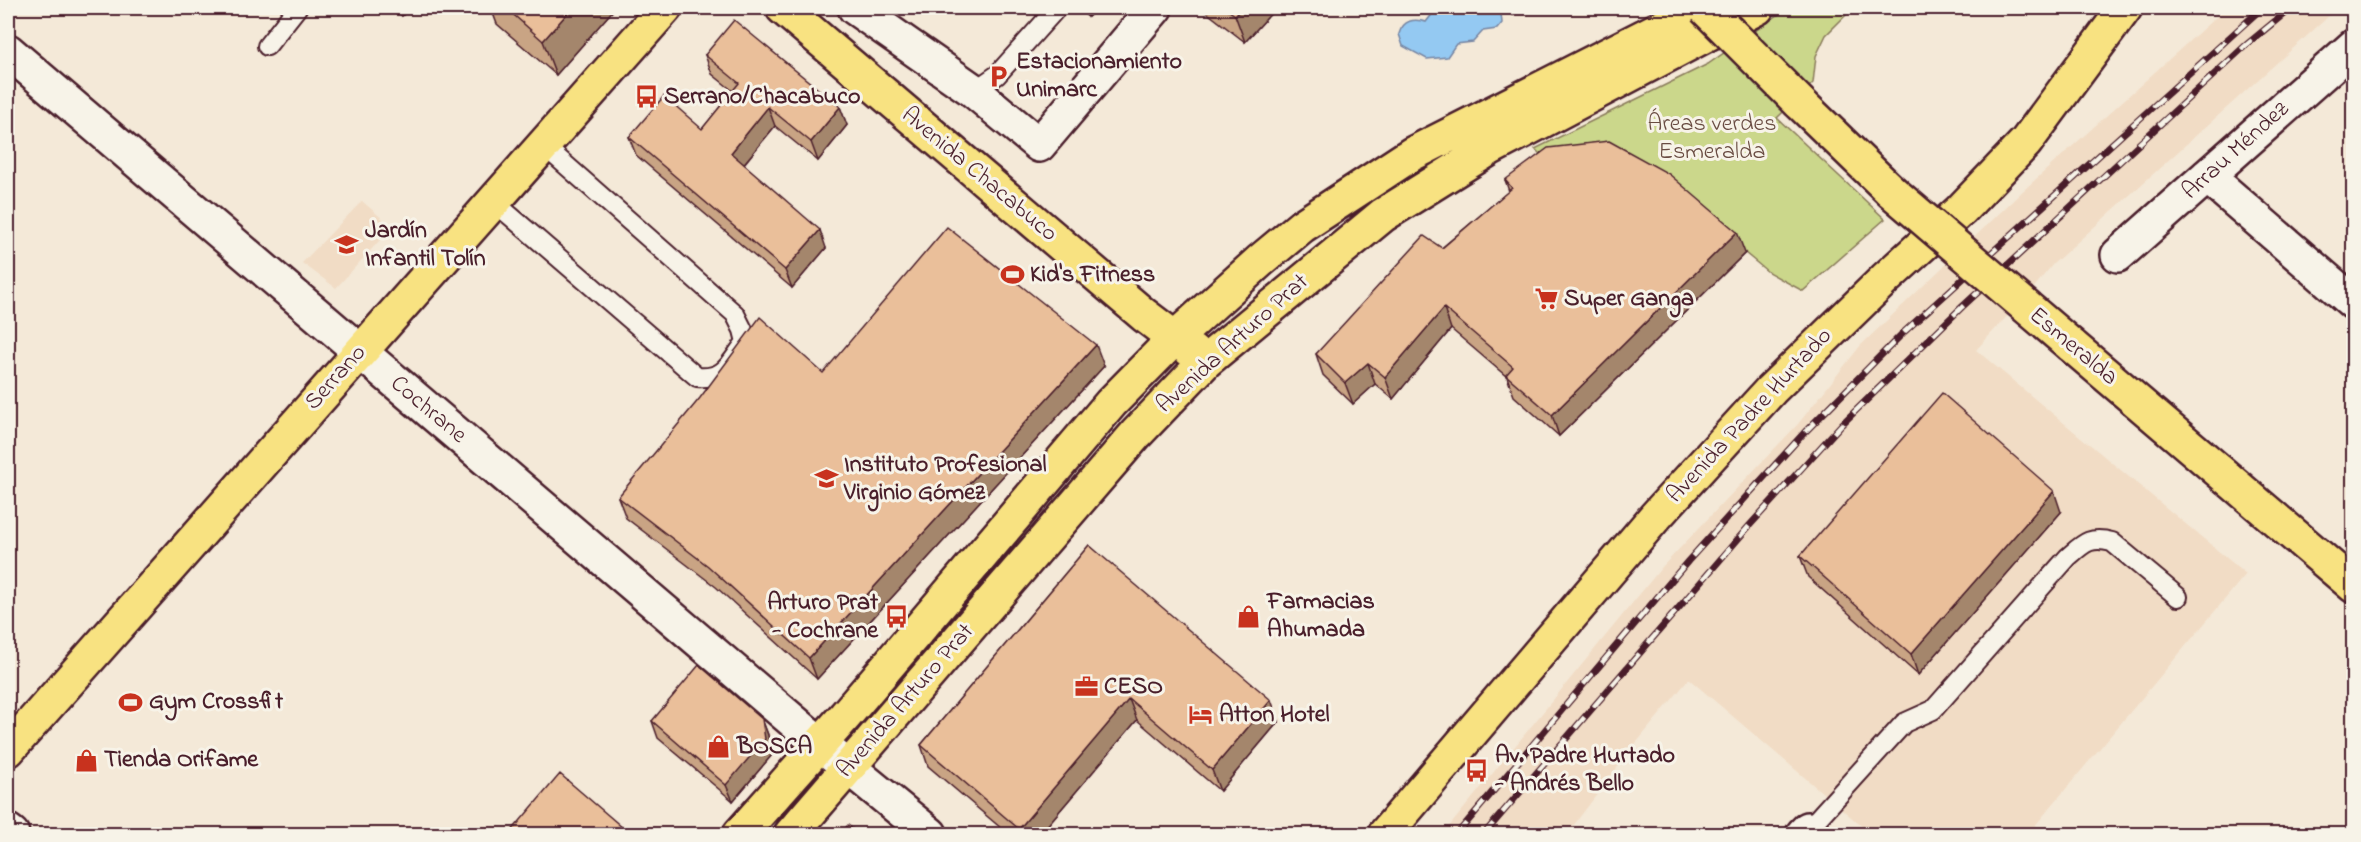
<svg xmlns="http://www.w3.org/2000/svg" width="2361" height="842" viewBox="0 0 2361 842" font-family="'Indie Flower',sans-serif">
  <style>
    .built { fill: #f1dcc5 }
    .green { fill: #cbd78b; stroke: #8a7b5b; stroke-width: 1.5 }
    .water { fill: #94c9f2; stroke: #7685a2; stroke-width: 1.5 }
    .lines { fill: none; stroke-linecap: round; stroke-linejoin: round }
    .service-casing { stroke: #4a1f2b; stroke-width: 22 }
    .minor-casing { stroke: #4a1f2b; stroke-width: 38 }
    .tertiary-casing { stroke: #4a1f2b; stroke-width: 38 }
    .secondary-casing { stroke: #4a1f2b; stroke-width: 38 }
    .primary-casing { stroke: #4a1f2b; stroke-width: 38 }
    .service { stroke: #f7f3e8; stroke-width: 18 }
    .minor { stroke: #f7f3e8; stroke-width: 33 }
    .tertiary { stroke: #f7f3e8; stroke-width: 33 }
    .secondary { stroke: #f7f3e8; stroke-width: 33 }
    .primary { stroke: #f8e281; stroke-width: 33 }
    .rail-casing { stroke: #4a1f2b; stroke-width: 7 }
    .rail { stroke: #f7f3e8; stroke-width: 4.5; stroke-dasharray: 14; stroke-linecap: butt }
    .primary-bridge-casing { stroke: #4a1f2b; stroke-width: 38; stroke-linecap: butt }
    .primary-bridge { stroke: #f8e281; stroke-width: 33 }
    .wall { fill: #c9a484; stroke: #4a1f2b; stroke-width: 1.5 }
    .shaded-wall { fill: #a4866c; stroke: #4a1f2b; stroke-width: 1.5 }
    .building { fill: #eabf9a; stroke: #4a1f2b; stroke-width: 1.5 }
    .labels { text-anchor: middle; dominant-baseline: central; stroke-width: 6; stroke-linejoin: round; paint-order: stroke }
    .poi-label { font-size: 24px; font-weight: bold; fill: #4a1f2b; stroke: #f7f3e8; text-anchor: start }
    .park-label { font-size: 24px; fill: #6a4d43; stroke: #f7f3e8 }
    .street-label { font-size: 24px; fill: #4a1f2b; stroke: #f7f3e8 }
  </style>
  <rect width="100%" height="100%" fill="#f4e9d8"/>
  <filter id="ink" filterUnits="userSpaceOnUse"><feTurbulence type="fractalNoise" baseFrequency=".0167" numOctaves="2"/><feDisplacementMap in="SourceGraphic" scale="12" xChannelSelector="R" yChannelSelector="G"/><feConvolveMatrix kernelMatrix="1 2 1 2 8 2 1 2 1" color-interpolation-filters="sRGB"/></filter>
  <g filter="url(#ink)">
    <path class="built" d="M 2226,8 L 2338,8 L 2053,264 L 2036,285 L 1976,350 L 2246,574 L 2028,834 L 1871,834 L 1689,679 L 1632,748 L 1567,834 L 1443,834 L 1662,567 L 1798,424 L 1861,345 L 2025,189 Z
      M 362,201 L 392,227 L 336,288 L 302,263 Z"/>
    <path class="green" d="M 1788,8 L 1853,8 L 1826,35 L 1816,56 L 1813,83 L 1777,118 L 1885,219 L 1803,291 L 1768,272 L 1716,229 L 1555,169 L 1535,149 L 1708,64 Z"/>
    <path class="water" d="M 1437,8 L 1489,8 L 1501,13 L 1502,23 L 1497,29 L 1483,31 L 1473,42 L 1456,44 L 1447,57 L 1427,59 L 1403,46 L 1399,34 C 1403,20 1414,18 1426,22 Z"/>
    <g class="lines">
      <defs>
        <path id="service" d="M 267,46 L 297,8
          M 974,91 L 997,75 L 1057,8
          M 493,201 L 697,377 C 726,380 730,362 746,342 L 743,330 L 735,314 L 543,145
          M 1808,829 L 1904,723 L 1933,710 L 2068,557 C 2084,543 2090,536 2112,542 L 2178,597"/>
        <path id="minor" d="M 855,8 L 974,91 L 1039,145 L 1155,8
          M 2207,176 L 2354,303
          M 2118,255 L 2354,46
          M 1803,834 L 1808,829"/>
        <path id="tertiary" d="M 8,51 L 820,744 L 930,834"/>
        <path id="secondary" d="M 8,831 L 12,834"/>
        <path id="primary" d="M 783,8 L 1144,315 L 1193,352
          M 1799,102 L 1891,191
          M 2071,345 L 2354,586
          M 8,750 L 665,8
          M 740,834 L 845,716 L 1111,403 L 1175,338 L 1260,261 L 1302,226 L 1412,154 L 1700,8
          M 791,834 L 1136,434 L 1206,361 L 1383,215 L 1489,149 L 1757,8
          M 1385,834 L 1655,517 L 1771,390 L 1885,279 L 1961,210 L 2026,142 L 2125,8"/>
      </defs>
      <use href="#service" class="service-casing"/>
      <use href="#minor" class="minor-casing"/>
      <use href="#tertiary" class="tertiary-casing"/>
      <use href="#secondary" class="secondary-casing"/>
      <use href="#primary" class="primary-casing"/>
      <use href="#service" class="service"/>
      <use href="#minor" class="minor"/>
      <use href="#tertiary" class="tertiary"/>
      <use href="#secondary" class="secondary"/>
      <use href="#primary" class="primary"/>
      <defs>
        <path id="rail" d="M 1457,834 L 1688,561 L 1804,433 L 1903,333 L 2262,8
          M 1484,834 L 1750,525 L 1841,425 L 1962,307 L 2245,46 L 2291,8"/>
      </defs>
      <use href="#rail" class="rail-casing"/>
      <use href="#rail" class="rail"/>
      <defs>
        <path id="primary-bridge" d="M 1705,8 L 1799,102
          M 1891,191 L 2071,345"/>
      </defs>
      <use href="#primary-bridge" class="primary-bridge-casing"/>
      <use href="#primary-bridge" class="primary-bridge"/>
    </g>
    <path class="wall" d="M 392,8 L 410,8 L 402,16 Z
      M 491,8 L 615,8 L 556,75 L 497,24 Z
      M 1027,8 L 1043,8 L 1036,15 Z
      M 1077,8 L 1097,8 L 1088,17 Z
      M 1201,8 L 1276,8 L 1245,42 Z
      M 1505,8 L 1520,8 L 1513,15 Z
      M 705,55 L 840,107 L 847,125 L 818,161 L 775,126 L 744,164 L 826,248 L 792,288 L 636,155 L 629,137 L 702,129 L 733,91 L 712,74 Z
      M 1505,180 L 1745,253 L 1559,436 L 1514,396 L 1507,377 L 1451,329 L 1393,399 L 1375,384 L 1353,404 L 1323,375 L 1316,354 L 1509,191 Z
      M 1104,366 L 817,679 L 716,587 L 626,518 L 618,497 L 823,373 Z
      M 2061,512 L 1918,675 L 1808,577 L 1800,556 Z
      M 1089,545 L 1279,721 L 1220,791 L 1137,720 L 1040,834 L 1008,834 L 928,766 L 921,745 Z
      M 762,719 L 768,735 L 771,756 L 733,801 L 658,738 L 652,721 Z"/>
    <path class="shaded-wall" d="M 399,8 L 410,8 L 402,16 Z
      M 572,8 L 615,8 L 556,75 L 543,41 Z
      M 1033,8 L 1043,8 L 1036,15 Z
      M 1085,8 L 1097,8 L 1088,17 Z
      M 1242,8 L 1276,8 L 1245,42 L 1235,15 Z
      M 1510,8 L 1520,8 L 1513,15 Z
      M 768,107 L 775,126 L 737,172 L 731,153 Z
      M 840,107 L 847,125 L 818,161 L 811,142 Z
      M 820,230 L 826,248 L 792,288 L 785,270 Z
      M 1737,232 L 1745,253 L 1559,436 L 1552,415 Z
      M 1444,308 L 1451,329 L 1393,399 L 1385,377 Z
      M 1096,345 L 1104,366 L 817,679 L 809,658 Z
      M 1368,363 L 1375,384 L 1353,404 L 1345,383 Z
      M 2054,491 L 2061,512 L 1918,675 L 1911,654 Z
      M 1129,699 L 1137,720 L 1040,834 L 1021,834 L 1019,829 Z
      M 1271,700 L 1279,721 L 1220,791 L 1212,770 Z
      M 762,719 L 768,735 L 771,756 L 733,801 L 726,785 Z"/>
    <path class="building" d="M 506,8 L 572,8 L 543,41 Z
      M 1225,8 L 1242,8 L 1235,15 Z
      M 734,20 L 840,107 L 811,142 L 768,107 L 731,153 L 820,230 L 785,270 L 629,137 L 664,96 L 702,129 L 739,83 L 705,55 Z
      M 1609,141 L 1669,174 L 1737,232 L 1552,415 L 1506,375 L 1513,367 L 1444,308 L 1385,377 L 1368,363 L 1345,383 L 1316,354 L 1424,236 L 1442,248 L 1512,188 L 1505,180 L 1548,148 Z
      M 947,227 L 1096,345 L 809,658 L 708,566 L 618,497 L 700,398 L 760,317 L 823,373 Z
      M 1942,393 L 2054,491 L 1911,654 L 1800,556 Z
      M 1089,545 L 1271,700 L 1212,770 L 1129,699 L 1019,829 L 921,745 Z
      M 699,665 L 762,719 L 765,739 L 726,785 L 652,721 Z
      M 560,774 L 630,834 L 509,834 Z
      M 848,825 L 859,834 L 840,834 Z"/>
  </g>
  <defs>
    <symbol id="parking-bare" viewBox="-9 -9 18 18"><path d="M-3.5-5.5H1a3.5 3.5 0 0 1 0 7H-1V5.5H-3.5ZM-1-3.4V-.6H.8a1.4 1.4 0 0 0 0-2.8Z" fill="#c8321e" stroke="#f7f3e8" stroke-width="2.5" paint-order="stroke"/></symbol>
    <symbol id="bus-bare" viewBox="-9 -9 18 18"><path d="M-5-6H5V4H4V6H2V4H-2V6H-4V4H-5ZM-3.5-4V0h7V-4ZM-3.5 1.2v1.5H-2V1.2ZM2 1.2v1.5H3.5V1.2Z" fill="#c8321e" stroke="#f7f3e8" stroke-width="2.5" paint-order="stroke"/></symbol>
    <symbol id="school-bare" viewBox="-9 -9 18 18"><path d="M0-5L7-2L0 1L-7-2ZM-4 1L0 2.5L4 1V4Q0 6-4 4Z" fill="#c8321e" stroke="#f7f3e8" stroke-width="2.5" paint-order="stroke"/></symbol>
    <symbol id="stadium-bare" viewBox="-9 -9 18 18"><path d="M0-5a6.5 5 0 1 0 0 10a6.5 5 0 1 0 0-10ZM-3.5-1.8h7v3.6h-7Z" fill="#c8321e" stroke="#f7f3e8" stroke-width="2.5" paint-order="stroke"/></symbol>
    <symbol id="supermarket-bare" viewBox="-9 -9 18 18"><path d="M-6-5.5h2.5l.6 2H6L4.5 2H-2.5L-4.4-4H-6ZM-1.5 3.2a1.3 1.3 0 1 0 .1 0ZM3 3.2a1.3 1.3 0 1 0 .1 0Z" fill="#c8321e" stroke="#f7f3e8" stroke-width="2.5" paint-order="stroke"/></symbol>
    <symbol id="university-bare" viewBox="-9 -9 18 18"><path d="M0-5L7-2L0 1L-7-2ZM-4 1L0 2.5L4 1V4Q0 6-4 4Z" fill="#c8321e" stroke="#f7f3e8" stroke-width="2.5" paint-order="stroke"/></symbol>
    <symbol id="shop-bare" viewBox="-9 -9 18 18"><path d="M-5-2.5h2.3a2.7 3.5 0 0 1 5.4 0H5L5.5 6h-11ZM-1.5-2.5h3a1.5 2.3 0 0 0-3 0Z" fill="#c8321e" stroke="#f7f3e8" stroke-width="2.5" paint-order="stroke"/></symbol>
    <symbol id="office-bare" viewBox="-9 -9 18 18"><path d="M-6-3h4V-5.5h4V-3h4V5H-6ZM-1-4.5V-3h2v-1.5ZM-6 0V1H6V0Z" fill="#c8321e" stroke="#f7f3e8" stroke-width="2.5" paint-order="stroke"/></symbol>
    <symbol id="hotel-bare" viewBox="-9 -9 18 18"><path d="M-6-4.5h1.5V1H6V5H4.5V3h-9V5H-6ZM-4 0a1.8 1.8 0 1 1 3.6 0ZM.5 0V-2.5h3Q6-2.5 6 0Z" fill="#c8321e" stroke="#f7f3e8" stroke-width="2.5" paint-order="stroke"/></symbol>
  </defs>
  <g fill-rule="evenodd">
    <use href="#parking-bare" x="982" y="60" width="33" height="33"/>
    <use href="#bus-bare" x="630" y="80" width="33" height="33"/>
    <use href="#school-bare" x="330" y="228" width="33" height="33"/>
    <use href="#stadium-bare" x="996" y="258" width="33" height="33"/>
    <use href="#supermarket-bare" x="1530" y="282" width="33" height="33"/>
    <use href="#university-bare" x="810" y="462" width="33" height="33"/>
    <use href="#shop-bare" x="1232" y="600" width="33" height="33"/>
    <use href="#bus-bare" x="880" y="600" width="33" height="33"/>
    <use href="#office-bare" x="1070" y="670" width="33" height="33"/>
    <use href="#stadium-bare" x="114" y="686" width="33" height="33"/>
    <use href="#hotel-bare" x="1184" y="698" width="33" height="33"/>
    <use href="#shop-bare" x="702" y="730" width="33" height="33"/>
    <use href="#shop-bare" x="70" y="744" width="33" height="33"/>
    <use href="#bus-bare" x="1460" y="754" width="33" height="33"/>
  </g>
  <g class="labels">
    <g class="poi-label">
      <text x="1016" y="62">Estacionamiento<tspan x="1016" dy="28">Unimarc</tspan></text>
      <text x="664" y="97">Serrano/Chacabuco</text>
      <text x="365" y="231">Jardín<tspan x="365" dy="28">Infantil Tolín</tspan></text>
      <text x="1030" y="275">Kid's Fitness</text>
      <text x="1564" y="299">Super Ganga</text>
      <text x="844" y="465">Instituto Profesional<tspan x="844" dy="28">Virginio Gómez</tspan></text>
      <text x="1267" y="602">Farmacias<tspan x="1267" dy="28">Ahumada</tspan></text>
      <text x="878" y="603" text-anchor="end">Arturo Prat<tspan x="878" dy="28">- Cochrane</tspan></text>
      <text x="1104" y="687">CESO</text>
      <text x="149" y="702">Gym Crossfit</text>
      <text x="1219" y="715">Atton Hotel</text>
      <text x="737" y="747">BOSCA</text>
      <text x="1495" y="756">Av. Padre Hurtado<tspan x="1495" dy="28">- Andrés Bello</tspan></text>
      <text x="104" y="760">Tienda Orifame</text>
    </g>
    <g class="park-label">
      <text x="1712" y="124">Áreas verdes<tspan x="1712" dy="28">Esmeralda</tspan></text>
    </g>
    <g class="street-label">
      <text transform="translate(2236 151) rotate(-42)">Arrau Méndez</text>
      <text transform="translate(979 175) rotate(40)">Avenida Chacabuco</text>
      <text transform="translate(1233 344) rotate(-42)">Avenida Arturo Prat</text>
      <text transform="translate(2073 347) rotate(40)">Esmeralda</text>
      <text transform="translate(336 378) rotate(-48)">Serrano</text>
      <text transform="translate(428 410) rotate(40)">Cochrane</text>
      <text transform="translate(1750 416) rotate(-47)">Avenida Padre Hurtado</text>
      <text transform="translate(906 701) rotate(-49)">Avenida Arturo Prat</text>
    </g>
  </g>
  <rect width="2361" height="842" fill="none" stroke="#f7f3e8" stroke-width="30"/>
  <rect x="15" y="15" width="2331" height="812" fill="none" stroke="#4a1f2b" stroke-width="2" filter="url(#ink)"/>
</svg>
